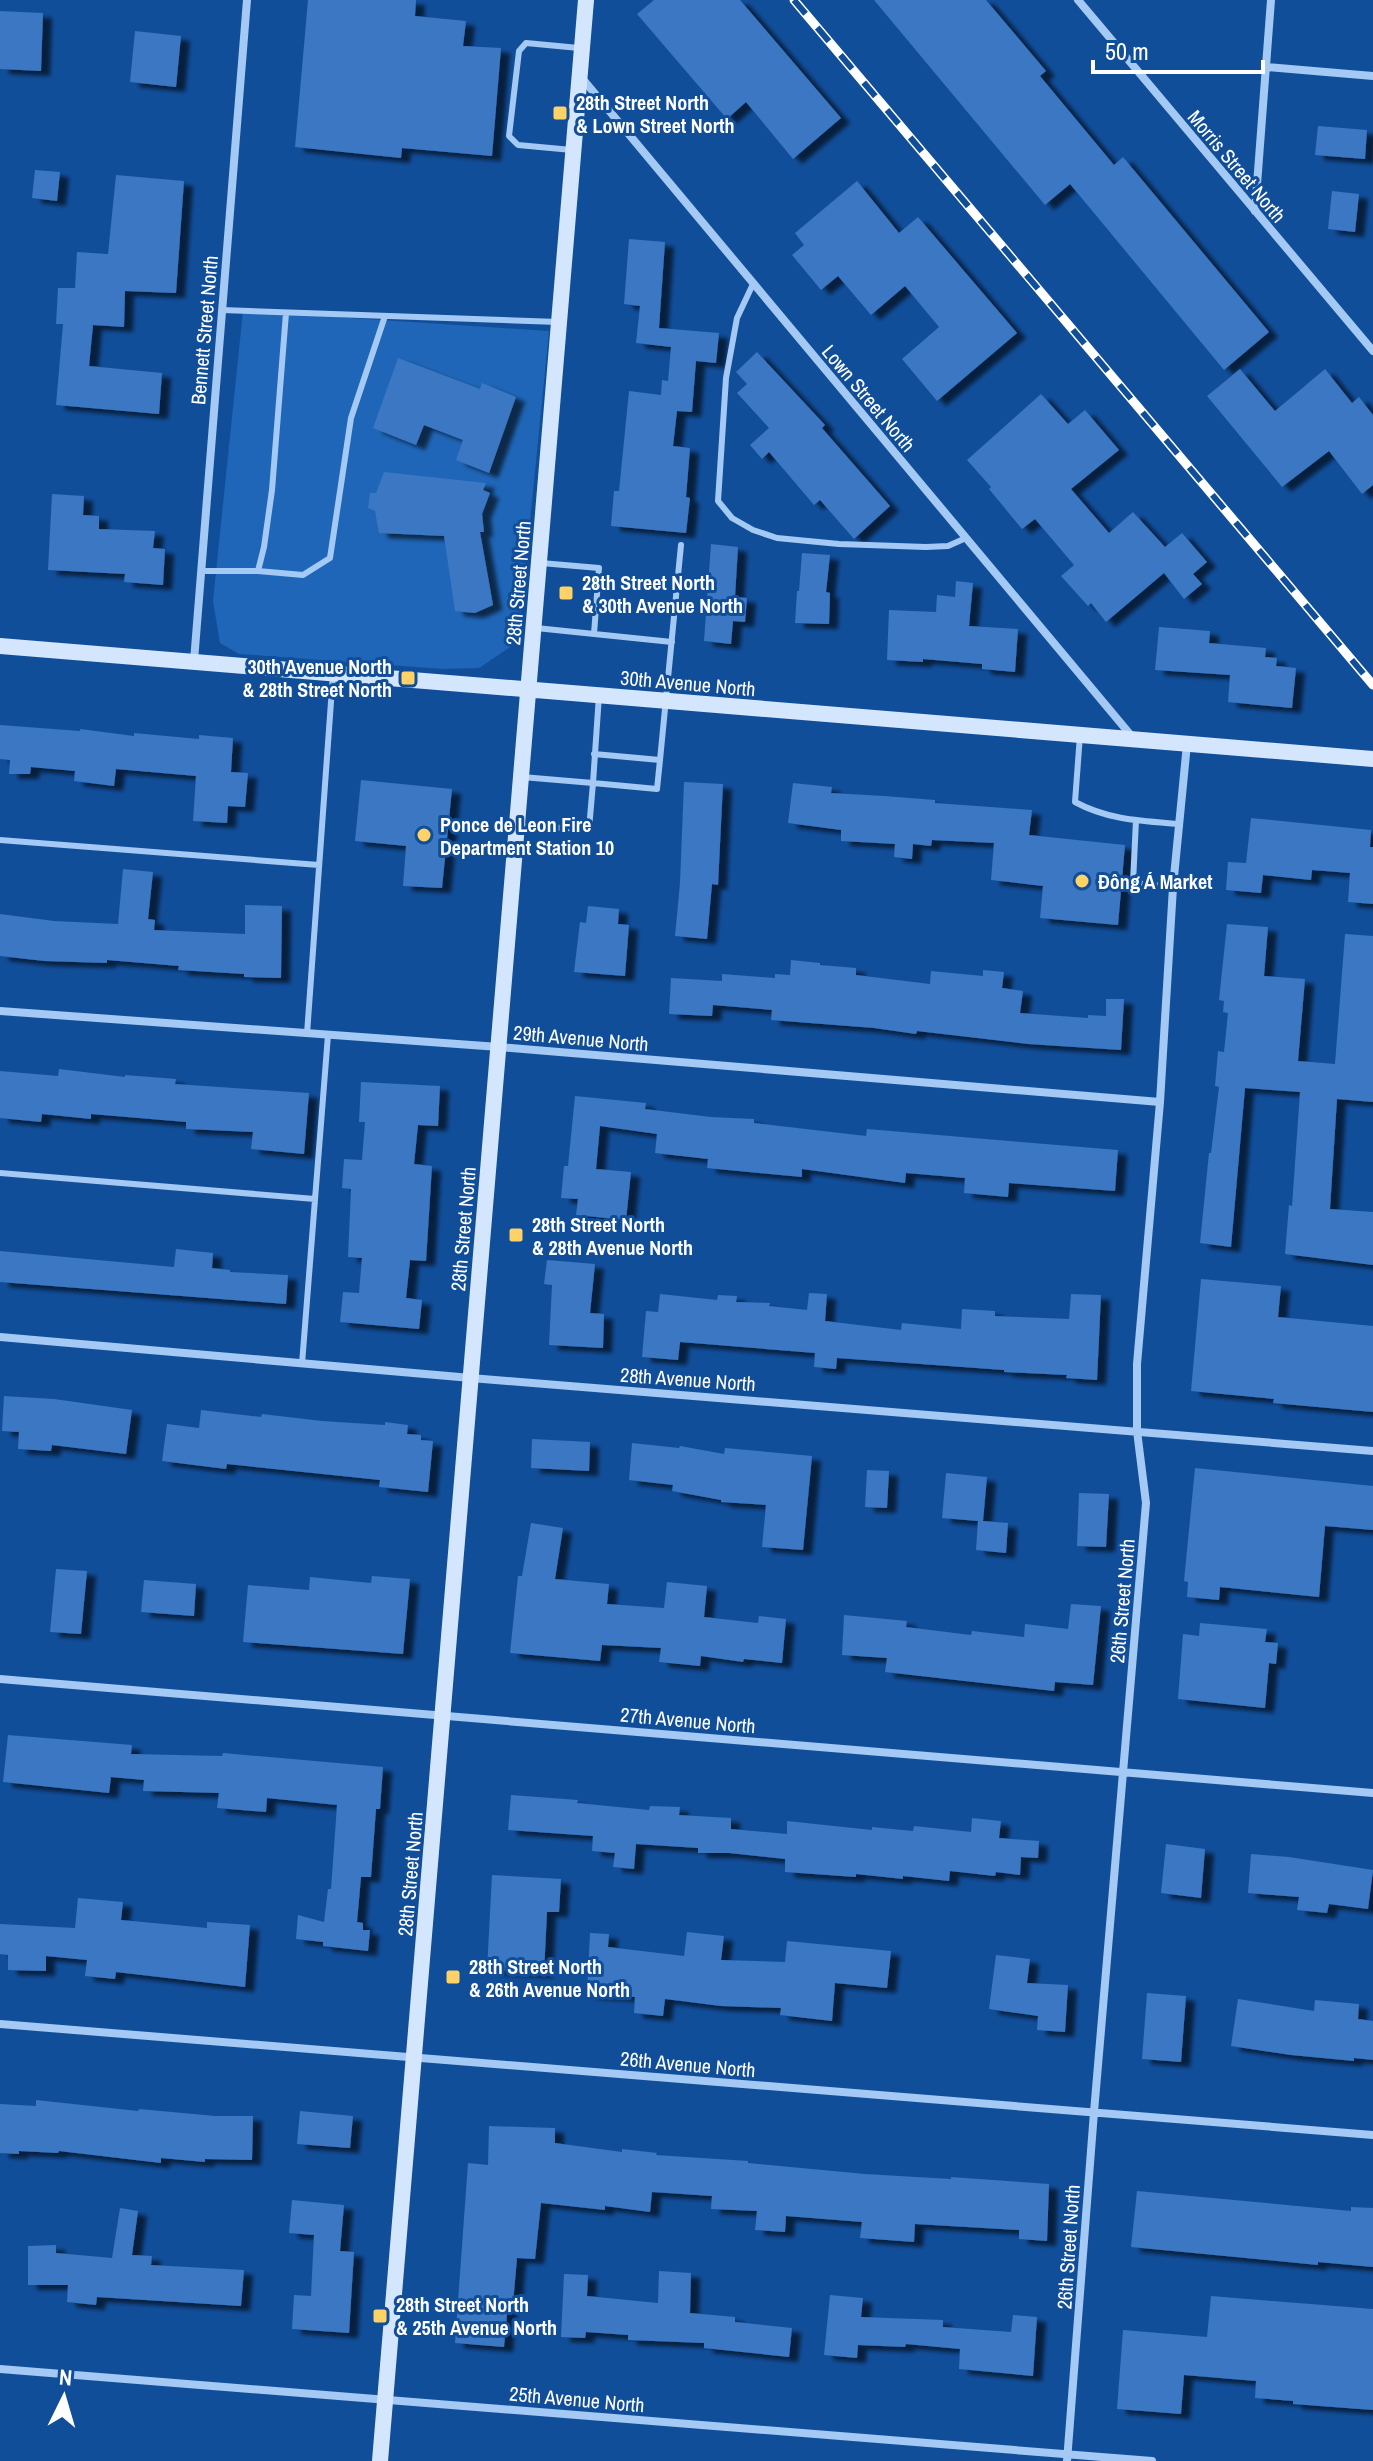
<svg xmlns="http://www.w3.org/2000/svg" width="1373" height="2461" viewBox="0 0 1373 2461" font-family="'Archivo Narrow',sans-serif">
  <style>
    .green { fill: #1f66b8 }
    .building { fill: #3a77c2; filter: url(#shadow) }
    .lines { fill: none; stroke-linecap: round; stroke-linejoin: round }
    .lane { stroke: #a4c9f4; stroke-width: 6 }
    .street { stroke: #a4c9f4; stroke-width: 8 }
    .secondary { stroke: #d4e6fd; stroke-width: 16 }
    .rail-casing { stroke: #fff; stroke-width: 9 }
    .rail { stroke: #114e9a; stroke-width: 6; stroke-dasharray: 18; stroke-linecap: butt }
    .poi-dot { fill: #ffd267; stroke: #114e9a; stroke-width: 3 }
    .labels { text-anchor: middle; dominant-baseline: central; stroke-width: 6; stroke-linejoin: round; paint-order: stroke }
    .poi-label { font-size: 20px; font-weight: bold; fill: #fff; stroke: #114e9a; text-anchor: start }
    .street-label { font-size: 20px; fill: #fff; stroke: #114e9a }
  </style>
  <defs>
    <filter id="shadow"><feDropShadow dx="9" dy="5" stdDeviation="2" flood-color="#0009"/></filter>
  </defs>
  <rect width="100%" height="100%" fill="#114e9a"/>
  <path class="green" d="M 243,311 L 549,331 L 518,642 L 479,668 L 443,669 L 239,654 L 220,643 L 213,601 Z"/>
  <path class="building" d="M 308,0 L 416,0 L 415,16 L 466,21 L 463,46 L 501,48 L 492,156 L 402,148 L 401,158 L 295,147 Z
    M 654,0 L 740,0 L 841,118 L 793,159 L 746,102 L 727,119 L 637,14 Z
    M 874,0 L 986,0 L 1046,71 L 1040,76 L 1114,165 L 1123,157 L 1269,332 L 1224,370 L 1070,184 L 1045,205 Z
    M 0,11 L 43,13 L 41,71 L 0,69 Z
    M 135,31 L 181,36 L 176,87 L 130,82 Z
    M 1318,126 L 1367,130 L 1365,159 L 1315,155 Z
    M 35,170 L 60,172 L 57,201 L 32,198 Z
    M 116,175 L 184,181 L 176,293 L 125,291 L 124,327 L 93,325 L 89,366 L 162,373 L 159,414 L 56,405 L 63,324 L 56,324 L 58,288 L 75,288 L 77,252 L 108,254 Z
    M 857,181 L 899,233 L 918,217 L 1017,333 L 937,401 L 902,359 L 939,327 L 905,286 L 871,315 L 838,276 L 821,290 L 792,255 L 804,245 L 795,233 Z
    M 1332,191 L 1359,194 L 1355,232 L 1328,229 Z
    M 629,239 L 665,242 L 659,328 L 719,333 L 716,363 L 696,361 L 692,412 L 677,411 L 673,446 L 690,448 L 686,497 L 690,498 L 686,533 L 611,526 L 614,491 L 619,491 L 629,391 L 661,395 L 662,380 L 668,381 L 671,347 L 636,343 L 640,306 L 624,304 Z
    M 757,352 L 825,425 L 822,428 L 890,506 L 854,539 L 820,500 L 814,505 L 769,452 L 762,459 L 750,445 L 769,428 L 737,393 L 747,384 L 736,372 Z
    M 398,358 L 480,389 L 482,383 L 516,397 L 489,473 L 456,460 L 463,440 L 424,425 L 416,445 L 373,428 Z
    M 1240,369 L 1275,411 L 1325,369 L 1352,403 L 1359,397 L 1373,415 L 1373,485 L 1362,494 L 1329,451 L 1282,487 L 1207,396 Z
    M 1041,394 L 1068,424 L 1085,410 L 1119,450 L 1071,489 L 1109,533 L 1133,512 L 1165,547 L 1182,533 L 1207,562 L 1193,574 L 1202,584 L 1184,599 L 1164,573 L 1106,622 L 1091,603 L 1088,606 L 1061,576 L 1074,565 L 1035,519 L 1022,529 L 989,489 L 991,487 L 967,460 Z
    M 384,472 L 486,483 L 483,490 L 490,493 L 482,514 L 484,532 L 480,532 L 493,605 L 475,613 L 455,611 L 444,536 L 379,533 L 375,511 L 368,508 L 370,493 L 376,493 Z
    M 52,494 L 84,496 L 83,515 L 99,516 L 99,529 L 155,531 L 153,548 L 165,549 L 163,585 L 124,582 L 125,574 L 48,570 Z
    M 711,544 L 738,547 L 735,597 L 747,598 L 745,622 L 733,621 L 731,644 L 704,641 Z
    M 802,553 L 830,555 L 826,592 L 830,593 L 829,624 L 795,623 L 797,591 L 799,591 Z
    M 956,581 L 973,583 L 969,626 L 1018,629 L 1015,672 L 982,669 L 982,664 L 923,659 L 923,662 L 887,660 L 889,610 L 936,612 L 937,595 L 955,597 Z
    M 1159,627 L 1210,631 L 1209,643 L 1266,648 L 1265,657 L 1277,658 L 1276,666 L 1296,668 L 1292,708 L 1228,702 L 1230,675 L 1155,670 Z
    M 0,725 L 80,731 L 80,729 L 134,736 L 134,733 L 199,739 L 199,735 L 233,738 L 231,772 L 248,773 L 245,807 L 228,806 L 227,823 L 193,821 L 196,776 L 116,769 L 114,786 L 74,781 L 75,771 L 31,767 L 30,774 L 9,774 L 10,760 L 0,759 Z
    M 361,780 L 452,789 L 442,888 L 403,886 L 406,846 L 355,841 Z
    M 684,782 L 723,784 L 718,885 L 712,884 L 707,939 L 675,936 L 680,883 Z
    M 793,783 L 832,787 L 831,793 L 884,796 L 935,800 L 935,803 L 1032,810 L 1029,835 L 1125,845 L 1118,925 L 1040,918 L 1043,886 L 991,880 L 994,843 L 932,840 L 931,846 L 913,844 L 912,859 L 894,857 L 895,844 L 841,841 L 841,830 L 788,823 Z
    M 1251,818 L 1371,830 L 1370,847 L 1373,847 L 1373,904 L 1348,902 L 1350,873 L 1312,870 L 1311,880 L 1263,875 L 1261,893 L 1226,890 L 1228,862 L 1246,863 Z
    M 123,869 L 153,872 L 148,919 L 155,920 L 154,930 L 245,934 L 245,905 L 282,906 L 281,978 L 244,977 L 244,974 L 178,970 L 179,966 L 107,960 L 107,963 L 44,961 L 0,956 L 0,914 L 54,921 L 118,924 Z
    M 588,906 L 619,909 L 618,924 L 629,925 L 625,976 L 574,972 L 580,922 L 586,923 Z
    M 1227,924 L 1268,927 L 1264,976 L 1305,979 L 1298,1061 L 1335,1064 L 1345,934 L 1373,936 L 1373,1102 L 1337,1099 L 1330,1209 L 1373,1212 L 1373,1265 L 1285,1254 L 1289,1205 L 1292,1206 L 1300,1092 L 1245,1088 L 1231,1247 L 1200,1243 L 1209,1153 L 1211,1153 L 1219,1087 L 1215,1086 L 1218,1051 L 1224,1052 L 1228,1013 L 1223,1012 L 1224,1001 L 1219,1000 Z
    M 791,960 L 820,963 L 820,965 L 856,968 L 856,975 L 930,984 L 931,971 L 983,976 L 983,970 L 1004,972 L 1002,988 L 1023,991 L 1020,1013 L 1088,1018 L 1088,1015 L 1106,1016 L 1106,999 L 1124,999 L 1121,1050 L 1028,1044 L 917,1031 L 916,1034 L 874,1028 L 771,1020 L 772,1010 L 713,1005 L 712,1016 L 669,1014 L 671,978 L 722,981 L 722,974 L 775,978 L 775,974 L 790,975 Z
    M 59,1069 L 125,1077 L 125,1075 L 176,1079 L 175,1084 L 309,1093 L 304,1154 L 251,1149 L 253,1132 L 186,1129 L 186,1122 L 91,1114 L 91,1119 L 42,1114 L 41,1122 L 0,1118 L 0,1071 L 58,1076 Z
    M 361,1082 L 440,1086 L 438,1126 L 418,1125 L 414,1164 L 432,1166 L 426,1261 L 410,1260 L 406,1298 L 422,1300 L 419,1329 L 340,1322 L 343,1292 L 359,1293 L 362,1258 L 348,1257 L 351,1189 L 342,1188 L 344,1159 L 362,1160 L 365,1122 L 359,1122 Z
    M 575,1096 L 646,1103 L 645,1109 L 711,1117 L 754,1119 L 754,1123 L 866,1136 L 867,1129 L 1118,1150 L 1115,1191 L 1009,1183 L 1008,1197 L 964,1193 L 965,1178 L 906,1173 L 905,1183 L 802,1169 L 802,1177 L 707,1168 L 708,1159 L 655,1153 L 657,1134 L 600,1126 L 596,1169 L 631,1172 L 626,1220 L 576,1215 L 578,1199 L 561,1198 L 564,1166 L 568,1166 Z
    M 176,1249 L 213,1253 L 212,1268 L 230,1270 L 230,1272 L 288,1275 L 286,1304 L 0,1282 L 0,1251 L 174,1267 Z
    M 547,1260 L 595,1264 L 590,1313 L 604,1314 L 603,1348 L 549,1345 L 552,1285 L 544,1284 Z
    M 1201,1279 L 1281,1286 L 1278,1317 L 1373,1326 L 1373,1412 L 1273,1403 L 1274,1399 L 1191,1391 Z
    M 809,1293 L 827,1294 L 825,1321 L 901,1330 L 902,1323 L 961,1329 L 962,1309 L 995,1311 L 995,1316 L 1069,1319 L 1071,1294 L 1101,1295 L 1097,1380 L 1066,1378 L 1067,1375 L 1004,1372 L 1004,1370 L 837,1358 L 836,1369 L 814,1367 L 815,1353 L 680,1342 L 678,1360 L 642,1357 L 646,1311 L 658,1312 L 660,1294 L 717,1300 L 718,1295 L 737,1296 L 736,1302 L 770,1303 L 769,1306 L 807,1310 Z
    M 4,1396 L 54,1399 L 132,1410 L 126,1454 L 52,1445 L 51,1451 L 18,1449 L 19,1432 L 2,1431 Z
    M 201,1410 L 261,1417 L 262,1414 L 322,1421 L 385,1425 L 385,1422 L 408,1425 L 407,1434 L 421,1435 L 421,1440 L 433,1441 L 428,1492 L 379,1487 L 380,1480 L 227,1464 L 226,1469 L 162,1461 L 167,1424 L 199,1428 Z
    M 532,1439 L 590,1442 L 589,1471 L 531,1468 Z
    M 632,1443 L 679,1448 L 680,1446 L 724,1454 L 725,1448 L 812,1456 L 803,1550 L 762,1547 L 766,1505 L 721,1502 L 721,1500 L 672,1491 L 673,1485 L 629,1480 Z
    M 1195,1468 L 1373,1486 L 1373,1530 L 1325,1526 L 1319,1597 L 1220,1587 L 1219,1600 L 1187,1597 L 1188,1582 L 1184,1581 Z
    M 867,1470 L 889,1471 L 887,1508 L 865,1507 Z
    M 946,1473 L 987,1477 L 983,1521 L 1008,1523 L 1006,1553 L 976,1550 L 978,1521 L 942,1518 Z
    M 1079,1493 L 1109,1494 L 1106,1547 L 1077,1546 Z
    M 531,1523 L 563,1528 L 555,1579 L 609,1584 L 607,1604 L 664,1608 L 667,1582 L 707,1586 L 704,1617 L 758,1623 L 759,1616 L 786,1619 L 782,1663 L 744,1659 L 743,1662 L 701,1656 L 700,1666 L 659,1662 L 661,1648 L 602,1645 L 600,1661 L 510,1653 L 518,1576 L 522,1576 Z
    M 56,1569 L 87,1571 L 81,1634 L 50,1632 Z
    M 372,1576 L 410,1579 L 403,1654 L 243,1642 L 248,1585 L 309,1590 L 310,1577 L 371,1583 Z
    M 144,1580 L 196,1584 L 194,1616 L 141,1612 Z
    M 1071,1604 L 1101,1606 L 1093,1685 L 1055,1682 L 1054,1691 L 885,1672 L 887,1658 L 842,1655 L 844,1615 L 907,1621 L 906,1627 L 971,1635 L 972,1631 L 1024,1637 L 1025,1624 L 1068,1629 Z
    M 1200,1623 L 1267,1629 L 1265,1642 L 1278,1643 L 1276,1664 L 1269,1663 L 1265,1708 L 1178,1699 L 1183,1634 L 1199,1636 Z
    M 8,1735 L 132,1745 L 131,1754 L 222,1756 L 223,1753 L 383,1767 L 380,1809 L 376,1809 L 371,1877 L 361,1877 L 357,1922 L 363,1923 L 363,1930 L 370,1930 L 368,1951 L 323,1946 L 323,1942 L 296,1939 L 298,1915 L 324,1922 L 328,1889 L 331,1889 L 337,1805 L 267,1798 L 266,1812 L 217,1808 L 219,1793 L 143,1791 L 144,1780 L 111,1777 L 109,1793 L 3,1782 Z
    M 511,1795 L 578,1800 L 577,1803 L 649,1810 L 650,1806 L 680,1807 L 679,1815 L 731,1818 L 731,1829 L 787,1834 L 787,1821 L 872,1830 L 872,1827 L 913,1831 L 914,1826 L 971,1832 L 972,1818 L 1001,1821 L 999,1838 L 1039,1841 L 1038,1858 L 1021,1857 L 1020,1875 L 996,1872 L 995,1876 L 950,1871 L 949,1881 L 903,1876 L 903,1879 L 856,1874 L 856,1877 L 785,1872 L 785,1859 L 729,1853 L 698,1853 L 698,1848 L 636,1844 L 634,1869 L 613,1867 L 615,1853 L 592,1851 L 593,1836 L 508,1830 Z
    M 1166,1844 L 1205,1849 L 1201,1898 L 1161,1893 Z
    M 1251,1854 L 1289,1857 L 1373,1870 L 1368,1909 L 1329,1904 L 1327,1913 L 1297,1910 L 1299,1897 L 1248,1893 Z
    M 492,1875 L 561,1879 L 559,1912 L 547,1912 L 544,1973 L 487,1970 Z
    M 78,1898 L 123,1902 L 121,1920 L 207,1928 L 207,1922 L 250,1925 L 245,1987 L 116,1972 L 115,1979 L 85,1976 L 87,1960 L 46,1956 L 46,1971 L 8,1970 L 8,1955 L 0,1954 L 0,1924 L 75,1928 Z
    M 687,1932 L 724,1936 L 721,1960 L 785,1962 L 787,1941 L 891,1951 L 887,1988 L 835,1983 L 832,2021 L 780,2015 L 781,2008 L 721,2006 L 665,1999 L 663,2016 L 634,2013 L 635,1997 L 587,1994 L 590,1933 L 609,1934 L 608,1947 L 684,1956 Z
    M 996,1955 L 1030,1959 L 1027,1983 L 1068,1985 L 1065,2032 L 1037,2030 L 1038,2016 L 989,2009 Z
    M 1147,1993 L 1186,1996 L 1181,2062 L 1142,2059 Z
    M 1238,1999 L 1314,2011 L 1315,2000 L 1359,2004 L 1358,2019 L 1373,2021 L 1373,2060 L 1354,2058 L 1354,2061 L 1291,2055 L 1231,2046 Z
    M 36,2100 L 138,2111 L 139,2109 L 215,2116 L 253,2116 L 252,2160 L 205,2159 L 205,2162 L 161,2158 L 161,2163 L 59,2151 L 58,2153 L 19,2151 L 19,2154 L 0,2153 L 0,2104 L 36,2106 Z
    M 300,2111 L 353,2116 L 350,2148 L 297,2144 Z
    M 489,2126 L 555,2128 L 555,2143 L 622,2152 L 622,2149 L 657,2153 L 656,2155 L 748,2161 L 748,2163 L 865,2174 L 951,2179 L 951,2177 L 1049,2184 L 1047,2241 L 1019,2239 L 1019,2230 L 915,2224 L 914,2242 L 860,2238 L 862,2222 L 786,2216 L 785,2232 L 755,2230 L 757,2211 L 711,2209 L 712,2196 L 652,2192 L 650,2212 L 605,2206 L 605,2210 L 541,2203 L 535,2259 L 517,2258 L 513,2304 L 508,2304 L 504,2347 L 455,2343 L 468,2163 L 488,2165 Z
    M 1137,2191 L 1351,2211 L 1351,2207 L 1373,2208 L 1373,2267 L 1318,2262 L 1318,2265 L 1131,2247 Z
    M 292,2200 L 344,2205 L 340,2251 L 354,2252 L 349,2333 L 292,2329 L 294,2295 L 311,2296 L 314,2235 L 289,2233 Z
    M 120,2208 L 138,2211 L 132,2255 L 152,2256 L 151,2265 L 244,2270 L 241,2306 L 97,2297 L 96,2305 L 67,2302 L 68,2285 L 28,2285 L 28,2246 L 56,2245 L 56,2253 L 112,2258 Z
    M 659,2271 L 691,2273 L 690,2313 L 735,2317 L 735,2322 L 792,2328 L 789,2357 L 704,2348 L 704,2343 L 628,2340 L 628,2335 L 586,2332 L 585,2338 L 561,2337 L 564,2274 L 588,2275 L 587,2296 L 658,2303 Z
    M 830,2295 L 863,2298 L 861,2317 L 943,2320 L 943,2327 L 1011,2332 L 1013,2315 L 1037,2317 L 1033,2376 L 959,2369 L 960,2349 L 906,2344 L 905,2347 L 858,2345 L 857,2358 L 824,2355 Z
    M 1211,2296 L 1373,2309 L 1373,2410 L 1293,2404 L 1293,2401 L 1255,2398 L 1256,2381 L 1184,2375 L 1181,2414 L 1117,2409 L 1123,2330 L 1207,2337 Z"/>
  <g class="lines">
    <path class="lane" d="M 572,150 L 518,145 L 509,136 L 519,51 L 526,43 L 579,48
      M 753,284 L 737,318 L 726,378 L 718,501 L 732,518 L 753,530 L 777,538 L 839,544 L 926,547 L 948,546 L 966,538
      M 222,310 L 558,322
      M 541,563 L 599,568 L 594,634
      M 201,571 L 258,571 L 264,547 L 272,490 L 286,313
      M 258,571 L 303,575 L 330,558 L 351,418 L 385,316
      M 536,628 L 672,642
      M 599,695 L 593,783 L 657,789 L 660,760
      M 1080,735 L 1075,802 C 1108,820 1142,821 1179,824
      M 594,754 L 660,760 L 681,545
      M 1136,820 L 1133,883 L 1173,887
      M 517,826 L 589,829 L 593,783 L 522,777
      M 0,840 L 319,865
      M 307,1034 L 333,674
      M 0,1173 L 315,1199
      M 302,1364 L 328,1035"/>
    <path class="street" d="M 1078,0 L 1373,351
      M 1266,67 L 1373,76
      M 581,77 L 1134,739
      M 1255,211 L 1271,0
      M 194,661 L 247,0
      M 0,1011 L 499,1047 L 1160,1102
      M 0,1337 L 471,1378 L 1373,1451
      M 0,1679 L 1373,1793
      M 0,2024 L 1373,2135
      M 0,2369 L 1152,2461
      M 1067,2461 L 1094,2112 L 1146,1503 L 1137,1431 L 1137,1364 L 1160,1102 L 1173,887 L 1187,744"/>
    <path class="secondary" d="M 0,646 L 1373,759
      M 380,2461 L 586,0"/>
    <defs>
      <path id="rail" d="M 794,0 L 1373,685"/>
    </defs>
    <use href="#rail" class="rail-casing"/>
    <use href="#rail" class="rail"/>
  </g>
  <g class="poi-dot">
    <rect x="552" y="105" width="16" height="16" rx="4"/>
    <rect x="558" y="585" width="16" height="16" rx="4"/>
    <rect x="400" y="670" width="16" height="16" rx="4"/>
    <circle cx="424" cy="835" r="8"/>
    <circle cx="1082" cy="881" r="8"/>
    <rect x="508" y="1227" width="16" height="16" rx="4"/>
    <rect x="445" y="1969" width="16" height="16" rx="4"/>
    <rect x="372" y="2308" width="16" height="16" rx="4"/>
  </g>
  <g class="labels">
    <g class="poi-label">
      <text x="576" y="102">28th Street North<tspan x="576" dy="23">&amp; Lown Street North</tspan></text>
      <text x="582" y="582">28th Street North<tspan x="582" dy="23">&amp; 30th Avenue North</tspan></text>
      <text x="392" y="666" text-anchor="end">30th Avenue North<tspan x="392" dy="23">&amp; 28th Street North</tspan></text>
      <text x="440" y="824">Ponce de Leon Fire<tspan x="440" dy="23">Department Station 10</tspan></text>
      <text x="1098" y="881">Đông Á Market</text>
      <text x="532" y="1224">28th Street North<tspan x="532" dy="23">&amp; 28th Avenue North</tspan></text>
      <text x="469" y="1966">28th Street North<tspan x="469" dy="23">&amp; 26th Avenue North</tspan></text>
      <text x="396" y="2304">28th Street North<tspan x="396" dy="23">&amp; 25th Avenue North</tspan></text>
    </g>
    <g class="street-label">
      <text transform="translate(1237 166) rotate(50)">Morris Street North</text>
      <text transform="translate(204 330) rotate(-85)">Bennett Street North</text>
      <text transform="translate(869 398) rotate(50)">Lown Street North</text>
      <text transform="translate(518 583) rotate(-85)">28th Street North</text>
      <text transform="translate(688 683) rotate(5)">30th Avenue North</text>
      <text transform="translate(581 1038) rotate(5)">29th Avenue North</text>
      <text transform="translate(463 1229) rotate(-85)">28th Street North</text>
      <text transform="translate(688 1379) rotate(4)">28th Avenue North</text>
      <text transform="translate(1122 1601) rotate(-85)">26th Street North</text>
      <text transform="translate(688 1720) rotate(5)">27th Avenue North</text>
      <text transform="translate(410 1874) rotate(-85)">28th Street North</text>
      <text transform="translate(688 2064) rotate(5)">26th Avenue North</text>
      <text transform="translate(1068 2247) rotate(-86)">26th Street North</text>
      <text transform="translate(577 2399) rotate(5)">25th Avenue North</text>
    </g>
  </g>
  <g transform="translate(64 2397) rotate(5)" stroke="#114e9a" stroke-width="6" paint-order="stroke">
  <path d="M0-6L14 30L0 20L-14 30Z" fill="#ffffff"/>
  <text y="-12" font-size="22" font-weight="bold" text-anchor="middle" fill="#ffffff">N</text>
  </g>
  <path d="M1093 60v12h170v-12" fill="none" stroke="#ffffff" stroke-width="4"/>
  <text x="1105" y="60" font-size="24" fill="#ffffff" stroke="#114e9a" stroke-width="6" paint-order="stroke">50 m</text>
</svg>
